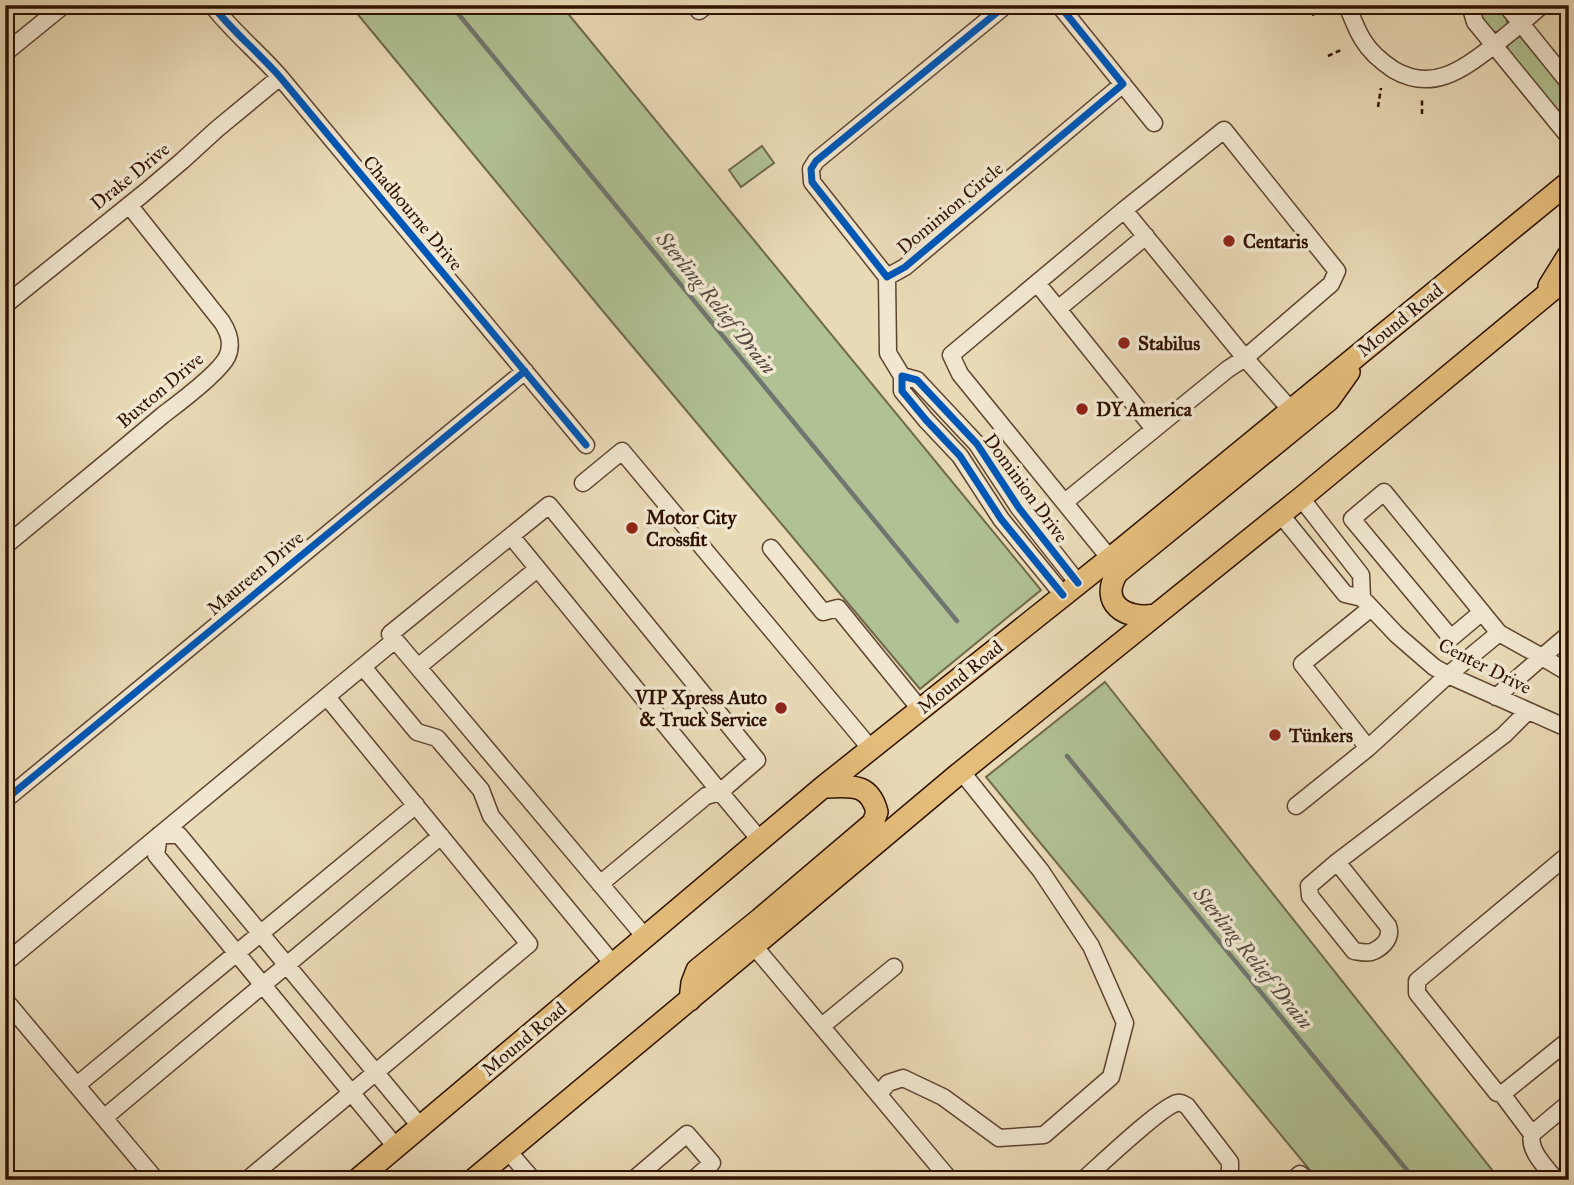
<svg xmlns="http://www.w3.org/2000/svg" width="1574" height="1185" viewBox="0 0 1574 1185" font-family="'IM FELL Great Primer',serif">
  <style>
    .green { fill: #b0c193; stroke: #70694a; stroke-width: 2 }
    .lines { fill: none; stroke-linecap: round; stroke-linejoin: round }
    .stream { stroke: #717570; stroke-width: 4.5 }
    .minor-casing { stroke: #5e432f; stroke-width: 19 }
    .major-casing { stroke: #2f1102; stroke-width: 24 }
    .path { stroke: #2f1102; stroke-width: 2.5; stroke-dasharray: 5 3.5; stroke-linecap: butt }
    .minor { stroke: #f1e7d0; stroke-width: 16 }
    .major { stroke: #e4bd7b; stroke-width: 21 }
    .cycleway-casing { stroke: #f1e7d0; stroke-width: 11 }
    .cycleway { stroke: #0057b8; stroke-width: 7 }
    .poi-dot { fill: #8f2418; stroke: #f1e7d0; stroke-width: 2.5 }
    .labels { text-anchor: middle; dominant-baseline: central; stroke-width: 7; stroke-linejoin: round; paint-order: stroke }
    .street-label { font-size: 19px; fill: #2f1102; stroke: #f1e7d0 }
    .poi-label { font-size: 19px; font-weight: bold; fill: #2f1102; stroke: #f1e7d0; text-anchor: start }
    .water-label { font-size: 21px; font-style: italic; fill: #564b42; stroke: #f1e7d0 }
  </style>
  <rect width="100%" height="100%" fill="#e9dab6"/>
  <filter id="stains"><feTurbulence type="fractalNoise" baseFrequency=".00286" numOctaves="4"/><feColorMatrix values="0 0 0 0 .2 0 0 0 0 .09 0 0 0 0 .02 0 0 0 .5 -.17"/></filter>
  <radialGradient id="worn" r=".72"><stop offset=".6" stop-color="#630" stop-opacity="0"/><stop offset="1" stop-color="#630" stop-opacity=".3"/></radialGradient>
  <path class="green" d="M 350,5 L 561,5 L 1041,590 L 920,689 L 607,316 Z
    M 1479,5 L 1499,5 C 1508,17 1514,32 1493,32 L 1477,17 Z
    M 1516,37 L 1522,37 L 1526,40 L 1569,92 L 1569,126 L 1509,53 L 1507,48 L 1508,43 Z
    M 762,146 L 774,163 L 741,187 L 729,170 Z
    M 1105,682 L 1500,1180 L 1318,1180 L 986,777 Z"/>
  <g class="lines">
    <path class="stream" d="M 451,5 L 957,621
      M 1067,756 L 1415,1180"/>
    <defs>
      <path id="minor" d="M 212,5 C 232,31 258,52 280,77 L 586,445
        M 695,5 L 699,11 L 707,5
        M 1006,5 L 816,161 L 811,169 L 812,182 L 887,277 L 905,267 L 1123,84
        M 1059,5 L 1154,123
        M 1347,5 C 1352,17 1356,29 1363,40 C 1370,52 1382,62 1394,70 C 1434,93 1464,68 1496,44 C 1512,31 1527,19 1542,5
        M 1473,5 L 1472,12 L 1475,22 L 1569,137
        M 1506,5 L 1569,83
        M 5,53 L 64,5
        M 887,277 L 888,353 L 902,376
        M 1037,283 L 1154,429
        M 5,305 L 143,194 L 182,161 L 217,129 L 280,77
        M 1058,309 L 1146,236
        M 583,483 L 622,451 L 871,749
        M 1301,498 L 1361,575 L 1362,598 L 1397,635 L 1434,667 L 1448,675 L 1569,729
        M 1065,502 L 1228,369 L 1245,358 L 1331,284 L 1337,271 L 1224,130 L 1124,210 L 1245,358 L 1298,418
        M 1281,515 L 1345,594 L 1362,598
        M 511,536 L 720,792 L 706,796 L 600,884
        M 5,546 C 58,502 111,459 163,415 C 179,403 219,373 227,357 C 233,344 229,333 222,322 L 129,205
        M 771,548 L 823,612 L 838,608 L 920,709
        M 1116,566 L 960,374 L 951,355 L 1124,210
        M 1063,595 L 1001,519 L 960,456 L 926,420 L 902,391 L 902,376 L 917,380 L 977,444 L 1019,508 L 1078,583
        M 1371,608 L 1302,664 L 1368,748 L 1448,675 L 1499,633
        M 1482,612 L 1451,638 L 1352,519 L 1384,492 L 1499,633 L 1542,657 L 1569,634
        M 363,667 L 417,732 L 437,738 L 481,790 L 491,816 L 613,964
        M 418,667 L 537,569
        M 1496,697 L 1542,657 L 1569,673
        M 5,800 L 525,371
        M 1296,806 L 1368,748
        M 1569,854 L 1417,981 L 1417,993 L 1497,1093 L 1502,1094 L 1569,1040
        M 1337,862 L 1309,886 L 1310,896 L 1354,951 C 1360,952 1368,954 1374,951 C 1384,946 1392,937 1388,926 L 1337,862 L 1504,735 L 1528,711
        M 645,937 L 390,634 L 549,505 L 757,760 L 720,792 L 760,840
        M 754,946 L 950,1180
        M 5,963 C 135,855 266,748 395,640
        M 5,1000 L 156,1180
        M 822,1026 L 894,967
        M 77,1085 L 416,805
        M 879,1094 L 888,1083 L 903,1078 L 943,1097 L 999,1138 L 1044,1135 L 1111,1077 L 1125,1023 L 1091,946 L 1041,871 L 961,771
        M 1502,1094 L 1532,1134
        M 105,1117 L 441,836
        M 396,1147 L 156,855 L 159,835 L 179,835 L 420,1126
        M 508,1151 L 533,1180
        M 247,1180 L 529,944 L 327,697
        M 633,1180 L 687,1134 L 712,1163 L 693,1180
        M 1083,1180 C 1099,1166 1162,1106 1177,1103 C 1182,1102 1183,1104 1187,1106 L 1230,1162 L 1230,1170 L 1227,1180
        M 1293,1180 L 1300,1174 L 1306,1180
        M 1556,1180 C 1546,1167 1528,1151 1532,1134 L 1569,1103"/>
      <path id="major" d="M 1549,286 L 1569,254
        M 1154,615 C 1125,620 1099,603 1117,573 L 1329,400 L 1349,372
        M 690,1000 L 692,983 L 697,970 L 760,919 L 873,823 L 877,812 C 869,781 849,787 823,787
        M 357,1180 L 823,787 L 1123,548 L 1569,182
        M 473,1180 L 755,945 L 956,776 L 1301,498 L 1569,276"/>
    </defs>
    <use href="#minor" class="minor-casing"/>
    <use href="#major" class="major-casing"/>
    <path class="path" d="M 1312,15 L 1325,9
      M 1328,56 L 1343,49
      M 1378,107 L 1381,88
      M 1422,114 L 1422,100"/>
    <use href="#minor" class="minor"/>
    <use href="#major" class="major"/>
    <defs>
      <path id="cycleway" d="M 212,5 C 232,31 258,52 280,77 L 586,445
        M 1006,5 L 816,161 L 811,169 L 812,182 L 887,277 L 905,267 L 1123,84 L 1059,5
        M 1063,595 L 1001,519 L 960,456 L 926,420 L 902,391 L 902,376 L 917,380 L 977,444 L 1019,508 L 1078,583
        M 5,800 L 525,371"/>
    </defs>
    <use href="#cycleway" class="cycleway-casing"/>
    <use href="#cycleway" class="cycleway"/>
  </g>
  <g class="poi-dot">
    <circle cx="1229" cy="241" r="7"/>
    <circle cx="1124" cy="343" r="7"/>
    <circle cx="1082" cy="409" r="7"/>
    <circle cx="632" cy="528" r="7"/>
    <circle cx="781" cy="708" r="7"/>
    <circle cx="1275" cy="735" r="7"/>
  </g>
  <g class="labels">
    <g class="street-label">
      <text transform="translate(130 176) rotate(-39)">Drake Drive</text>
      <text transform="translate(950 208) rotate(-40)">Dominion Circle</text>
      <text transform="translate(413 213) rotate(50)">Chadbourne Drive</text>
      <text transform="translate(1400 320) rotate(-39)">Mound Road</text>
      <text transform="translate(160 390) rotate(-40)">Buxton Drive</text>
      <text transform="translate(1026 488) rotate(54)">Dominion Drive</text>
      <text transform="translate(255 573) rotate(-40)">Maureen Drive</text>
      <text transform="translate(1485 666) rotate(27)">Center Drive</text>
      <text transform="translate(960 677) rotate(-39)">Mound Road</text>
      <text transform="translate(524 1039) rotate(-40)">Mound Road</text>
    </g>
    <g class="poi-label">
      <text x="1243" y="241">Centaris</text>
      <text x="1138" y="343">Stabilus</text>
      <text x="1096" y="409">DY America</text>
      <text x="646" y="517">Motor City<tspan x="646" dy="22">Crossfit</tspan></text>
      <text x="767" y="697" text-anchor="end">VIP Xpress Auto<tspan x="767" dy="22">&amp; Truck Service</tspan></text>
      <text x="1289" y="735">Tünkers</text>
    </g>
    <g class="water-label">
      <text transform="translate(716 303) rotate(51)">Sterling Relief Drain</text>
      <text transform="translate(1253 958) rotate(51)">Sterling Relief Drain</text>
    </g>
  </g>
  <rect width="1574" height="1185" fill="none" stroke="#e9dab6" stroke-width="28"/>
  <rect x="7" y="7" width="1560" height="1171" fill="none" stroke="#2f1102" stroke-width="3.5"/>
  <rect x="14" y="14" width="1546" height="1157" fill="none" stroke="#2f1102" stroke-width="2"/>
  <rect width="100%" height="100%" filter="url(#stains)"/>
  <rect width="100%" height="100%" fill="url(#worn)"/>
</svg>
